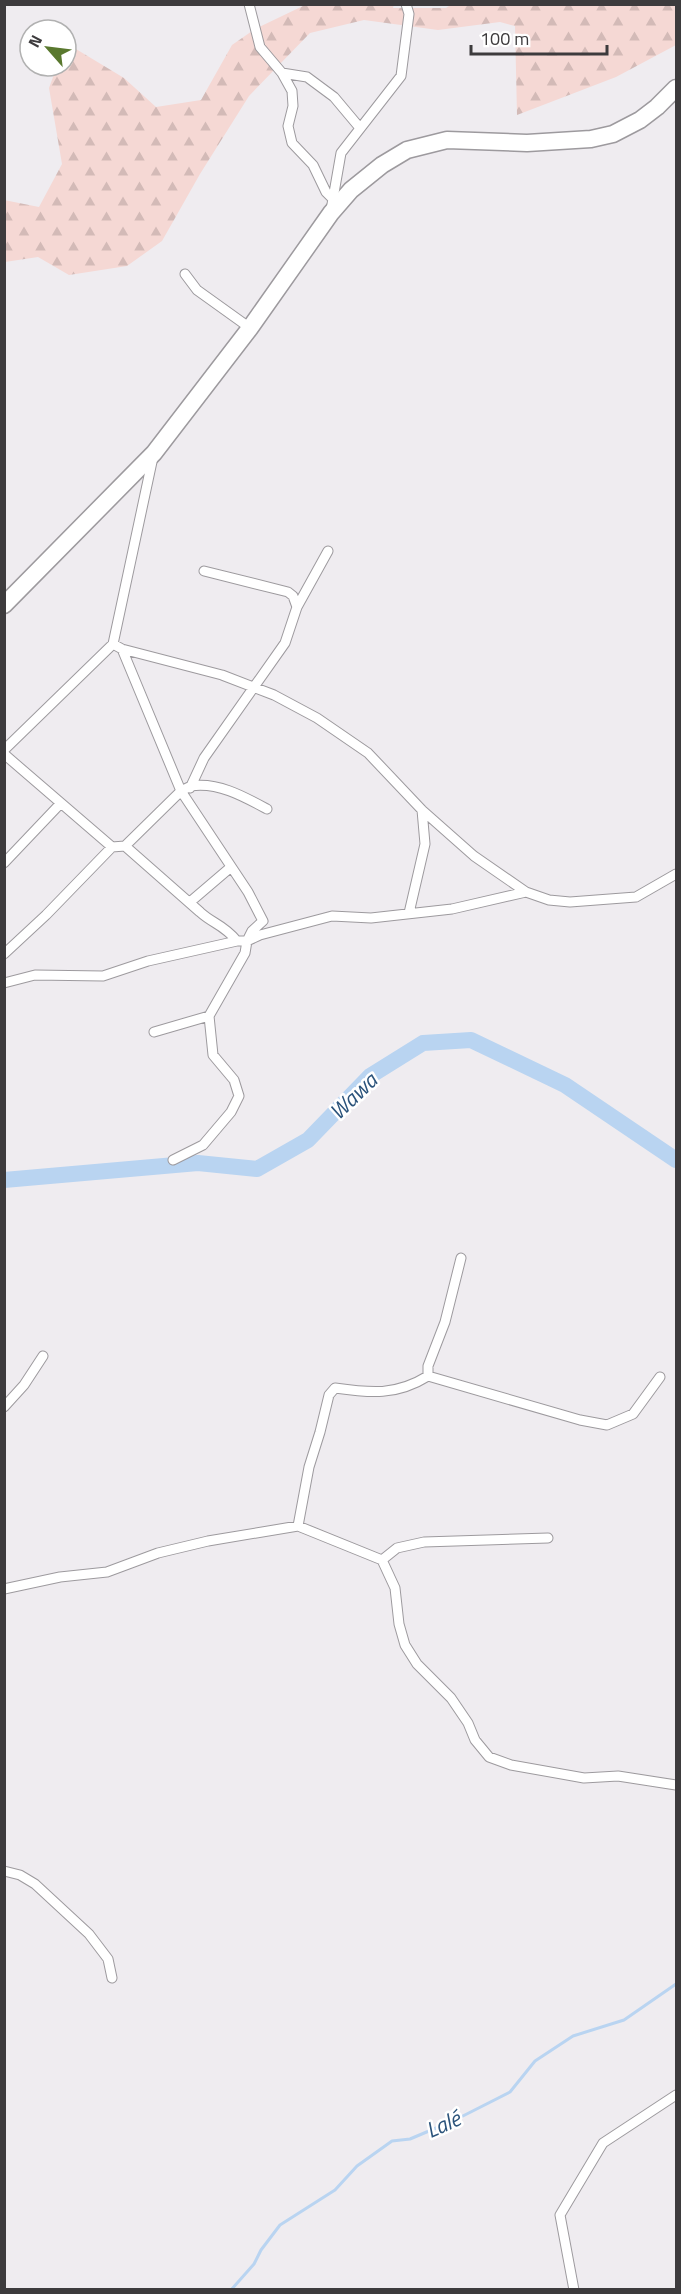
<svg xmlns="http://www.w3.org/2000/svg" width="681" height="2294" viewBox="0 0 681 2294" font-family="'Titillium Web',sans-serif">
  <style>
    .forest { fill: url(#forest-firs) }
    .lines { fill: none; stroke-linecap: round; stroke-linejoin: round }
    .stream { stroke: #b9d4f1; stroke-width: 3 }
    .river { stroke: #b9d4f1; stroke-width: 16 }
    .street-casing { stroke: #9d9a9e; stroke-width: 11 }
    .highway-casing { stroke: #9d9a9e; stroke-width: 19 }
    .street { stroke: #fff; stroke-width: 9 }
    .highway { stroke: #fff; stroke-width: 16 }
    .labels { text-anchor: middle; dominant-baseline: central; stroke-width: 5; stroke-linejoin: round; paint-order: stroke }
    .water-label { font-size: 22px; font-style: italic; fill: #2b537b; stroke: #fff }
  </style>
  <defs>
    <pattern id="forest-firs" width="22" height="20" patternUnits="userSpaceOnUse" patternTransform="scale(1.5)"><rect width="22" height="20" fill="#f5d8d4"/><path d="M5 1l3.5 6h-7zM16 11l3.5 6h-7z" fill="#d3bab7"/></pattern>
  </defs>
  <rect width="100%" height="100%" fill="#efecf0"/>
  <path class="forest" d="M 394,4 L 393,8 L 446,8 L 452,4 L 676,5 L 676,45 L 616,77 L 517,115 L 515,26 L 500,22 L 438,30 L 364,20 L 310,33 L 249,96 L 200,174 L 162,241 L 127,266 L 69,275 L 38,257 L 5,262 L 4,200 L 39,207 L 62,164 L 49,88 L 57,66 L 66,66 L 66,43 L 124,78 L 156,107 L 201,100 L 232,45 L 255,29 L 305,5 Z"/>
  <g class="lines">
    <path class="stream" d="M 231,2290 L 254,2264 L 261,2250 L 280,2225 L 335,2190 L 357,2166 L 392,2141 L 410,2139 L 455,2120 L 510,2092 L 535,2061 L 573,2036 L 624,2020 L 676,1984"/>
    <path class="river" d="M 4,1180 L 198,1163 L 257,1169 L 308,1140 L 370,1076 L 423,1043 L 471,1040 L 565,1085 L 676,1160"/>
    <defs>
      <path id="street" d="M 249,4 L 260,47 L 282,73 L 307,77 L 334,97 L 360,128
        M 282,73 L 292,91 L 293,106 L 288,126 L 292,143 L 313,165 L 326,192 L 333,199
        M 331,210 L 341,153 L 401,76 L 409,14 L 406,4
        M 185,274 L 197,290 L 250,328
        M 153,457 L 113,644 L 122,649 L 222,675 L 274,695 L 317,718 L 368,753 L 422,810 L 474,856 L 526,892 L 549,900 L 570,902 L 636,897 L 676,874
        M 297,607 L 328,551
        M 4,750 L 113,644
        M 4,754 L 112,847 L 125,846 L 181,791 L 191,786 L 204,758 L 285,643 L 297,607 L 293,596 L 288,592 L 204,571
        M 190,788 L 191,786 C 218,782 243,796 267,809
        M 125,846 C 150,868 175,890 200,912 C 213,924 223,924 237,941
        M 4,863 L 61,803
        M 190,902 L 231,867
        M 409,913 L 425,844 L 422,810
        M 4,954 L 46,915 L 112,847
        M 4,983 L 35,975 L 103,976 L 148,961 L 237,941 L 247,941 L 252,931 L 263,921 L 248,892 L 181,791 L 122,649
        M 154,1032 L 209,1016
        M 173,1160 L 203,1145 L 231,1112 L 239,1096 L 234,1080 L 213,1055 L 209,1016 L 245,953 L 247,941 L 260,935 L 332,916 L 371,918 L 452,909 L 526,892
        M 428,1376 L 428,1366 L 445,1322 L 461,1258
        M 4,1407 L 24,1385 L 43,1356
        M 298,1526 L 309,1467 L 320,1432 L 329,1395 L 335,1388 C 370,1393 396,1396 428,1376 L 580,1420 L 607,1425 L 633,1414 L 660,1377
        M 382,1560 L 397,1548 L 424,1542 L 548,1538
        M 4,1589 L 60,1577 L 107,1572 L 158,1553 L 208,1541 L 298,1526 L 382,1560 L 395,1588 L 399,1624 L 405,1645 L 417,1664 L 451,1698 L 468,1723 L 475,1740 L 489,1757 L 511,1765 L 584,1778 L 618,1776 L 676,1785
        M 4,1871 L 20,1875 L 35,1884 L 89,1934 L 108,1959 L 112,1978
        M 574,2290 L 560,2215 L 603,2143 L 676,2095"/>
      <path id="highway" d="M 4,605 L 154,453 L 250,328 L 331,213 L 351,190 L 382,165 L 407,150 L 447,140 L 527,143 L 591,139 L 613,134 L 640,120 L 657,107 L 676,88"/>
    </defs>
    <use href="#street" class="street-casing"/>
    <use href="#highway" class="highway-casing"/>
    <use href="#street" class="street"/>
    <use href="#highway" class="highway"/>
  </g>
  <g class="labels">
    <g class="water-label">
      <text transform="translate(353 1096) rotate(-44)">Wawa</text>
      <text transform="translate(443 2124) rotate(-24)">Lalé</text>
    </g>
  </g>
  <rect width="681" height="2294" fill="none" stroke="#3d3b3d" stroke-width="12"/>
  <g transform="translate(48 48) rotate(298)"><circle r="28" fill="#ffffff" stroke="#b1b1b1" stroke-width="1.5"/>
  <path d="M0-4.5L10 22L0 15L-10 22Z" fill="#59782e"/>
  <text y="-9" font-size="16" font-weight="bold" text-anchor="middle" fill="#3d3b3d">N</text>
  </g>
  <path d="M471 45v9h136v-9" fill="none" stroke="#3d3b3d" stroke-width="3"/>
  <text x="480" y="45" font-size="18" fill="#3d3b3d" stroke="#ffffff" stroke-width="4.5" paint-order="stroke">100 m</text>
</svg>
